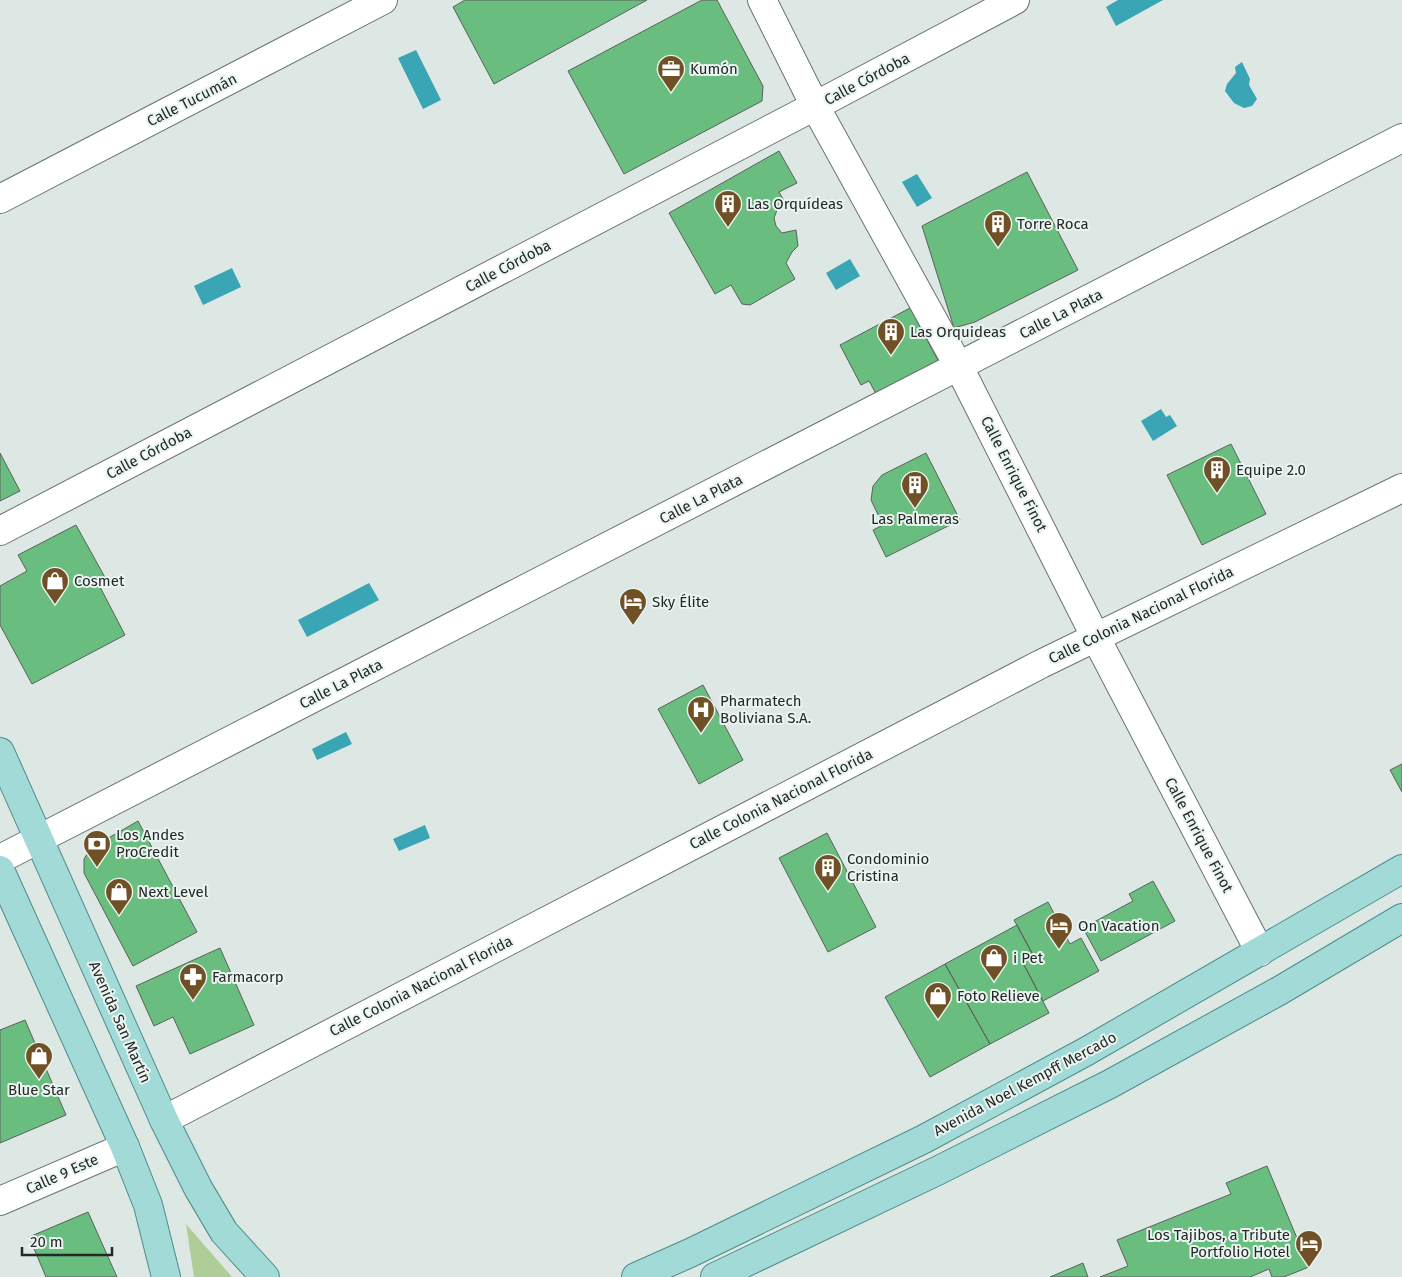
<svg xmlns="http://www.w3.org/2000/svg" width="1402" height="1277" viewBox="0 0 1402 1277" font-family="'Fira Sans',sans-serif">
  <style>
    .green { fill: #afcd96 }
    .water { fill: #39a5b5 }
    .building { fill: #69bd7f; stroke: #5b625c }
    .lines { fill: none; stroke-linecap: round; stroke-linejoin: round }
    .minor-casing { stroke: #6a7370; stroke-width: 30 }
    .major-casing { stroke: #4d8c88; stroke-width: 30 }
    .minor { stroke: #fff; stroke-width: 28 }
    .major { stroke: #a1dad7; stroke-width: 28 }
    .labels { text-anchor: middle; dominant-baseline: central; stroke-width: 4; stroke-linejoin: round; paint-order: stroke }
    .poi-label { font-size: 15px; fill: #252827; stroke: #eaf4f0; text-anchor: start }
    .street-label { font-size: 15px; fill: #252827; stroke: #eaf4f0 }
  </style>
  <rect width="100%" height="100%" fill="#dde7e3"/>
  <path class="green" d="M 186,1224 L 232,1277 L 194,1277 Z"/>
  <path class="water" d="M 1118,0 L 1163,0 L 1116,26 L 1106,7 Z
    M 416,50 L 441,100 L 423,109 L 398,58 Z
    M 1242,62 L 1250,79 L 1249,85 L 1257,99 L 1252,106 L 1244,108 L 1234,103 L 1225,91 L 1227,84 L 1236,73 L 1235,67 Z
    M 917,174 L 932,198 L 917,207 L 902,182 Z
    M 850,259 L 860,276 L 836,290 L 826,273 Z
    M 232,268 L 241,287 L 203,305 L 194,286 Z
    M 1161,409 L 1166,417 L 1170,415 L 1177,426 L 1153,441 L 1141,421 Z
    M 369,583 L 379,600 L 307,637 L 298,620 Z
    M 346,732 L 352,744 L 317,760 L 312,749 Z
    M 425,825 L 430,838 L 399,851 L 393,839 Z"/>
  <path class="building" d="M 465,0 L 647,0 L 494,84 L 453,7 Z
    M 702,0 L 717,0 L 763,86 L 762,101 L 624,174 L 568,71 Z
    M 779,151 L 797,183 L 779,192 L 786,204 L 777,210 L 774,218 L 776,226 L 782,233 L 796,230 L 798,246 L 792,252 L 786,263 L 795,279 L 750,305 L 742,304 L 731,285 L 715,294 L 669,213 Z
    M 1027,172 L 1078,270 L 975,322 L 954,328 L 922,226 Z
    M 910,308 L 942,368 L 880,401 L 869,381 L 861,385 L 840,345 Z
    M 1231,444 L 1266,514 L 1202,545 L 1167,475 Z
    M 0,453 L 20,491 L 0,501 Z
    M 926,453 L 960,520 L 886,557 L 873,530 L 883,525 L 871,500 L 873,486 L 882,475 Z
    M 76,525 L 107,581 L 99,585 L 125,635 L 32,684 L 0,625 L 0,586 L 27,571 L 18,555 Z
    M 703,685 L 743,760 L 699,784 L 658,709 Z
    M 1402,764 L 1402,792 L 1390,770 Z
    M 138,821 L 197,932 L 133,966 L 84,873 L 84,859 L 91,848 Z
    M 827,833 L 876,927 L 828,952 L 779,858 Z
    M 1153,881 L 1175,921 L 1101,961 L 1083,928 L 1133,901 L 1129,894 Z
    M 1048,902 L 1070,944 L 1081,938 L 1099,971 L 1043,1001 L 1022,961 L 1033,955 L 1014,920 Z
    M 1017,925 L 1033,955 L 1022,961 L 1049,1013 L 990,1044 L 945,964 Z
    M 220,948 L 254,1025 L 190,1054 L 173,1017 L 154,1026 L 136,986 Z
    M 945,964 L 990,1044 L 930,1077 L 885,997 Z
    M 25,1020 L 66,1115 L 0,1143 L 0,1030 Z
    M 1267,1166 L 1309,1267 L 1284,1277 L 1272,1277 L 1269,1269 L 1250,1277 L 1100,1277 L 1128,1266 L 1117,1240 L 1231,1194 L 1226,1183 Z
    M 88,1212 L 117,1277 L 46,1277 L 29,1237 Z
    M 1083,1263 L 1088,1277 L 1050,1277 Z"/>
  <g class="lines">
    <defs>
      <path id="minor" d="M 762,0 L 815,106 L 959,367 L 1096,638 L 1260,952
        M 0,199 L 383,0
        M 0,531 L 815,106 L 1015,0
        M 0,859 L 1402,138
        M 164,1120 L 1041,664 L 1402,488
        M 0,1201 L 125,1147"/>
      <path id="major" d="M 0,752 L 164,1120 L 198,1188 L 224,1232 L 265,1277
        M 0,870 L 125,1147 L 148,1205 L 166,1277
        M 636,1277 L 690,1253 L 924,1139 L 1087,1051 L 1402,869
        M 715,1277 L 937,1171 L 1110,1084 L 1279,991 L 1402,918"/>
    </defs>
    <use href="#minor" class="minor-casing"/>
    <use href="#major" class="major-casing"/>
    <use href="#minor" class="minor"/>
    <use href="#major" class="major"/>
  </g>
  <defs>
    <symbol id="office-pin" viewBox="-11 -11 22 30"><path d="M0 17L-7.5 6A9.5 9.5 0 1 1 7.5 6Z" fill="#705126" stroke="#eaf4f0"/><path d="M-6-3h4V-5.5h4V-3h4V5H-6ZM-1-4.5V-3h2v-1.5ZM-6 0V1H6V0Z" fill="#fff"/></symbol>
    <symbol id="building-pin" viewBox="-11 -11 22 30"><path d="M0 17L-7.5 6A9.5 9.5 0 1 1 7.5 6Z" fill="#705126" stroke="#eaf4f0"/><path d="M-4-6H4V6H1V3H-1V6H-4ZM-2.5-4.3h1.7v1.8h-1.7ZM.8-4.3h1.7v1.8H.8ZM-2.5-1h1.7V.8h-1.7ZM.8-1h1.7V.8H.8Z" fill="#fff"/></symbol>
    <symbol id="shop-pin" viewBox="-11 -11 22 30"><path d="M0 17L-7.5 6A9.5 9.5 0 1 1 7.5 6Z" fill="#705126" stroke="#eaf4f0"/><path d="M-5-2.5h2.3a2.7 3.5 0 0 1 5.4 0H5L5.5 6h-11ZM-1.5-2.5h3a1.5 2.3 0 0 0-3 0Z" fill="#fff"/></symbol>
    <symbol id="hotel-pin" viewBox="-11 -11 22 30"><path d="M0 17L-7.5 6A9.5 9.5 0 1 1 7.5 6Z" fill="#705126" stroke="#eaf4f0"/><path d="M-6-4.5h1.5V1H6V5H4.5V3h-9V5H-6ZM-4 0a1.8 1.8 0 1 1 3.6 0ZM.5 0V-2.5h3Q6-2.5 6 0Z" fill="#fff"/></symbol>
    <symbol id="hospital-pin" viewBox="-11 -11 22 30"><path d="M0 17L-7.5 6A9.5 9.5 0 1 1 7.5 6Z" fill="#705126" stroke="#eaf4f0"/><path d="M-5-5h3v3.5h4V-5h3V5h-3V1.5h-4V5h-3Z" fill="#fff"/></symbol>
    <symbol id="bank-pin" viewBox="-11 -11 22 30"><path d="M0 17L-7.5 6A9.5 9.5 0 1 1 7.5 6Z" fill="#705126" stroke="#eaf4f0"/><path d="M-6-4H6V4H-6ZM0-2.3a2.3 2.3 0 1 0 0 4.6a2.3 2.3 0 1 0 0-4.6Z" fill="#fff"/></symbol>
    <symbol id="pharmacy-pin" viewBox="-11 -11 22 30"><path d="M0 17L-7.5 6A9.5 9.5 0 1 1 7.5 6Z" fill="#705126" stroke="#eaf4f0"/><path d="M-2-6h4v4h4v4h-4v4h-4v-4h-4v-4h4Z" fill="#fff"/></symbol>
  </defs>
  <g fill-rule="evenodd">
    <use href="#office-pin" x="655" y="53" width="32" height="43"/>
    <use href="#building-pin" x="712" y="188" width="32" height="43"/>
    <use href="#building-pin" x="982" y="208" width="32" height="43"/>
    <use href="#building-pin" x="875" y="316" width="32" height="43"/>
    <use href="#building-pin" x="1201" y="454" width="32" height="43"/>
    <use href="#building-pin" x="899" y="469" width="32" height="43"/>
    <use href="#shop-pin" x="39" y="565" width="32" height="43"/>
    <use href="#hotel-pin" x="617" y="586" width="32" height="43"/>
    <use href="#hospital-pin" x="685" y="694" width="32" height="43"/>
    <use href="#bank-pin" x="81" y="828" width="32" height="43"/>
    <use href="#building-pin" x="812" y="852" width="32" height="43"/>
    <use href="#shop-pin" x="103" y="876" width="32" height="43"/>
    <use href="#hotel-pin" x="1043" y="910" width="32" height="43"/>
    <use href="#shop-pin" x="978" y="942" width="32" height="43"/>
    <use href="#pharmacy-pin" x="177" y="961" width="32" height="43"/>
    <use href="#shop-pin" x="922" y="980" width="32" height="43"/>
    <use href="#shop-pin" x="23" y="1040" width="32" height="43"/>
    <use href="#hotel-pin" x="1293" y="1228" width="32" height="43"/>
  </g>
  <g class="labels">
    <g class="poi-label">
      <text x="690" y="69">Kumón</text>
      <text x="747" y="204">Las Orquídeas</text>
      <text x="1017" y="224">Torre Roca</text>
      <text x="910" y="332">Las Orquideas</text>
      <text x="1236" y="470">Equipe 2.0</text>
      <text x="915" y="519" text-anchor="middle">Las Palmeras</text>
      <text x="74" y="581">Cosmet</text>
      <text x="652" y="602">Sky Élite</text>
      <text x="720" y="701">Pharmatech<tspan x="720" dy="17">Boliviana S.A.</tspan></text>
      <text x="116" y="835">Los Andes<tspan x="116" dy="17">ProCredit</tspan></text>
      <text x="847" y="859">Condominio<tspan x="847" dy="17">Cristina</tspan></text>
      <text x="138" y="892">Next Level</text>
      <text x="1078" y="926">On Vacation</text>
      <text x="1013" y="958">i Pet</text>
      <text x="212" y="977">Farmacorp</text>
      <text x="957" y="996">Foto Relieve</text>
      <text x="39" y="1090" text-anchor="middle">Blue Star</text>
      <text x="1290" y="1235" text-anchor="end">Los Tajibos, a Tribute<tspan x="1290" dy="17">Portfolio Hotel</tspan></text>
    </g>
    <g class="street-label">
      <text transform="translate(867 79) rotate(-28)">Calle Córdoba</text>
      <text transform="translate(192 100) rotate(-27)">Calle Tucumán</text>
      <text transform="translate(508 266) rotate(-28)">Calle Córdoba</text>
      <text transform="translate(1061 314) rotate(-27)">Calle La Plata</text>
      <text transform="translate(149 453) rotate(-28)">Calle Córdoba</text>
      <text transform="translate(1014 474) rotate(63)">Calle Enrique Finot</text>
      <text transform="translate(701 499) rotate(-27)">Calle La Plata</text>
      <text transform="translate(1141 615) rotate(-26)">Calle Colonia Nacional Florida</text>
      <text transform="translate(341 684) rotate(-27)">Calle La Plata</text>
      <text transform="translate(781 799) rotate(-27)">Calle Colonia Nacional Florida</text>
      <text transform="translate(1199 835) rotate(62)">Calle Enrique Finot</text>
      <text transform="translate(421 986) rotate(-27)">Calle Colonia Nacional Florida</text>
      <text transform="translate(120 1022) rotate(66)">Avenida San Martín</text>
      <text transform="translate(1025 1084) rotate(-28)">Avenida Noel Kempff Mercado</text>
      <text transform="translate(62 1174) rotate(-24)">Calle 9 Este</text>
    </g>
  </g>
  <path d="M22 1247v8h90v-8" fill="none" stroke="#252827" stroke-width="2.5"/>
  <text x="30" y="1247" font-size="15" fill="#252827" stroke="#eaf4f0" stroke-width="4" paint-order="stroke">20 m</text>
</svg>
